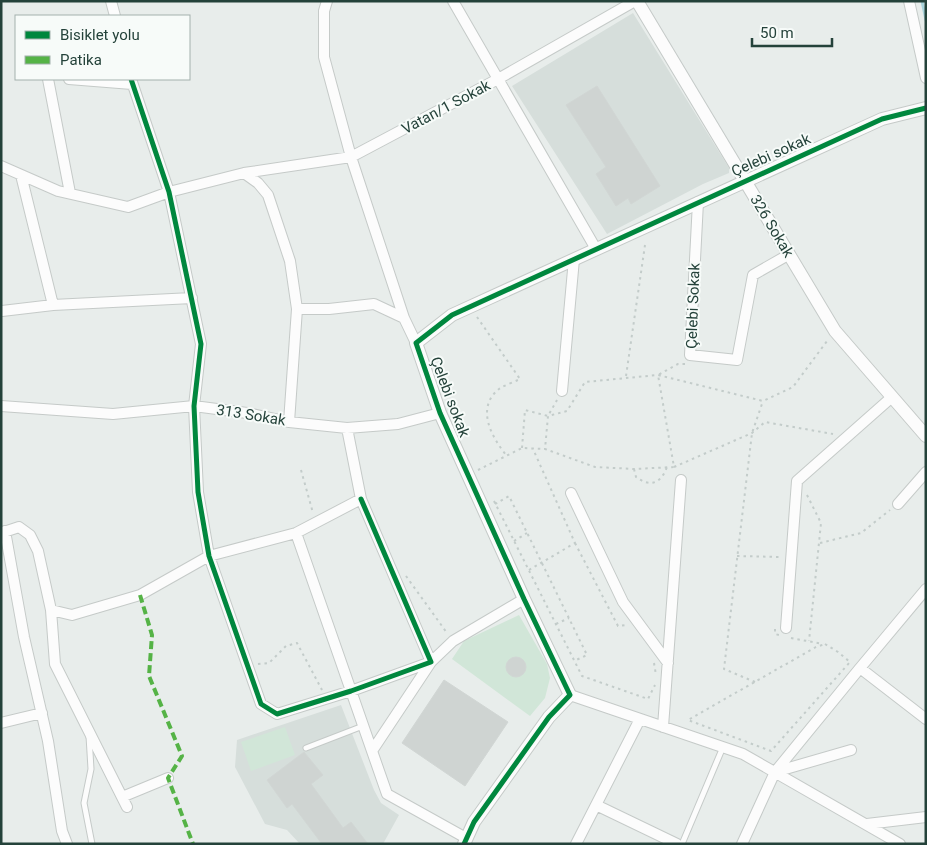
<svg xmlns="http://www.w3.org/2000/svg" width="927" height="845" viewBox="0 0 927 845" font-family="Roboto,sans-serif">
  <style>
    .built { fill: #d6dedb }
    .green { fill: #d1e6d8 }
    .lines { fill: none; stroke-linecap: round; stroke-linejoin: round }
    .stream { stroke: #a9d4db; stroke-width: 3 }
    .building { fill: #cfd4d2; stroke: #d1d6d4 }
    .service-casing { stroke: #c5cac8; stroke-width: 7 }
    .minor-casing { stroke: #c5cac8; stroke-width: 12 }
    .tertiary-casing { stroke: #c5cac8; stroke-width: 14 }
    .path { stroke: #c3ccca; stroke-width: 2; stroke-dasharray: 2.5 4; stroke-linecap: butt }
    .service { stroke: #fcfcfc; stroke-width: 5 }
    .minor { stroke: #fcfcfc; stroke-width: 10 }
    .tertiary { stroke: #fcfcfc; stroke-width: 12 }
    .quiet { stroke: #55b346; stroke-width: 4; stroke-dasharray: 8 4; stroke-linecap: butt }
    .cycleway-casing { stroke: #f7fbf9; stroke-width: 8 }
    .cycleway { stroke: #00873e; stroke-width: 5 }
    .labels { text-anchor: middle; dominant-baseline: central; stroke-width: 4; stroke-linejoin: round; paint-order: stroke }
    .street-label { font-size: 15px; fill: #24423a; stroke: #f7fbf9 }
  </style>
  <rect width="100%" height="100%" fill="#e8edeb"/>
  <path class="built" d="M 633,13 L 729,168 L 729,173 L 703,184 L 607,234 L 512,86 Z
    M 341,705 L 374,790 L 381,803 L 399,815 L 383,844 L 300,844 L 287,830 L 265,824 L 235,767 L 237,740 Z"/>
  <path class="green" d="M 519,615 L 547,664 L 550,678 L 545,698 L 530,716 L 452,659 L 464,641 Z
    M 285,727 L 295,755 L 251,771 L 241,742 Z"/>
  <g class="lines">
    <path class="stream" d="M 922,1 L 926,20"/>
  </g>
  <path class="building" d="M 597,86 L 660,186 L 631,204 L 628,198 L 616,206 L 596,174 L 606,167 L 566,105 Z
    M506 667a10 10 0 1 1 20 0a10 10 0 1 1-20 0Z
    M 444,680 L 508,722 L 465,786 L 402,743 Z
    M 304,752 L 323,775 L 311,784 L 343,828 L 351,822 L 368,844 L 322,844 L 292,804 L 287,808 L 267,780 Z"/>
  <g class="lines">
    <defs>
      <path id="service" d="M 89,736 L 91,769 L 84,803 L 92,844
        M 306,748 L 363,726
        M 682,844 L 723,747"/>
      <path id="minor" d="M 111,1 L 115,16
        M 327,1 L 324,11 L 324,57 L 351,157 L 404,318
        M 453,1 L 596,249
        M 909,1 L 926,78
        M 48,79 L 70,193
        M 69,79 L 132,84
        M 131,79 L 169,192 L 201,344 L 194,406 L 198,492 L 209,556 L 261,704 L 277,714 L 351,691 L 431,662 L 361,499
        M 1,166 L 58,191 L 128,207 L 169,192 L 244,173 L 258,183 L 268,195 L 290,261 L 297,309 L 289,422
        M 244,173 L 351,157 L 498,79 L 635,1
        M 21,175 L 53,305
        M 698,202 L 690,355 L 737,360 L 753,275 L 788,255
        M 297,309 L 329,309 L 374,304 L 404,318 L 416,343
        M 2,311 L 53,305 L 192,298
        M 562,391 L 574,259
        M 1,406 L 113,414 L 194,406 L 247,413 L 289,422 L 347,428 L 398,424 L 440,413
        M 571,493 L 623,602 L 668,663
        M 898,504 L 926,472
        M 5,531 L 24,637 L 48,741 L 62,831 L 67,844
        M 1,533 L 19,527 L 30,535 L 38,551 L 51,610 L 55,664 L 127,807
        M 296,533 L 387,794 L 466,838
        M 51,610 L 72,615 L 140,595 L 209,556 L 296,533 L 361,499 L 347,428
        M 786,628 L 797,481 L 892,397
        M 860,668 L 926,589
        M 570,695 L 743,754 L 900,844
        M 1,723 L 42,713
        M 663,727 L 681,480
        M 372,751 L 431,662 L 453,641 L 524,599
        M 775,772 L 851,750
        M 122,797 L 168,778
        M 596,805 L 677,844
        M 867,824 L 926,817
        M 576,844 L 640,719
        M 742,844 L 775,772 L 860,668 L 926,719"/>
      <path id="tertiary" d="M 637,1 L 835,331 L 926,436
        M 464,844 L 474,822 L 549,717 L 570,695 L 524,599 L 440,413 L 416,343 L 452,315 L 882,119 L 926,108"/>
    </defs>
    <use href="#service" class="service-casing"/>
    <use href="#minor" class="minor-casing"/>
    <use href="#tertiary" class="tertiary-casing"/>
    <path class="path" d="M 477,317 L 520,379 C 514,382 505,385 499,389 C 475,408 492,438 507,456
      M 685,364 L 678,364 L 658,375 L 674,467 L 634,469 L 595,467 L 545,449 L 548,416 L 567,411 L 585,382 L 658,375 L 763,401 L 793,387 L 827,341
      M 626,376 L 645,245
      M 522,448 L 525,410 L 548,416 L 557,400
      M 674,467 L 752,433 L 765,422 L 833,434
      M 634,469 L 636,477 C 651,488 661,483 667,467
      M 301,470 L 313,513
      M 478,470 L 522,448 L 545,449
      M 807,495 L 821,523 L 809,641
      M 494,501 L 582,676 L 648,699 L 655,685
      M 495,504 L 509,496 L 587,655 L 574,661
      M 514,541 L 527,533
      M 575,543 L 618,626 L 626,625
      M 820,543 L 861,533 L 890,510
      M 737,556 L 780,557
      M 529,570 L 575,543 L 533,449
      M 406,576 L 447,633
      M 556,624 L 569,618
      M 775,629 L 775,634 L 779,635
      M 791,638 L 823,644
      M 825,644 L 838,652 L 850,662 L 771,751 L 688,720 L 816,647 Z
      M 654,663 L 656,675
      M 258,664 L 269,663 L 286,646 L 297,643 L 322,690
      M 755,682 L 724,669 L 752,433 L 763,401"/>
    <use href="#service" class="service"/>
    <use href="#minor" class="minor"/>
    <use href="#tertiary" class="tertiary"/>
    <path class="quiet" d="M 140,595 L 152,635 L 149,676 L 182,756 L 168,778 L 193,844"/>
    <defs>
      <path id="cycleway" d="M 131,79 L 169,192 L 201,344 L 194,406 L 198,492 L 209,556 L 261,704 L 277,714 L 351,691 L 431,662 L 361,499
        M 464,844 L 474,822 L 549,717 L 570,695 L 524,599 L 440,413 L 416,343 L 452,315 L 882,119 L 926,108"/>
    </defs>
    <use href="#cycleway" class="cycleway-casing"/>
    <use href="#cycleway" class="cycleway"/>
  </g>
  <g class="labels">
    <g class="street-label">
      <text transform="translate(446 107) rotate(-28)">Vatan/1 Sokak</text>
      <text transform="translate(771 155) rotate(-24)">Çelebi sokak</text>
      <text transform="translate(772 226) rotate(59)">326 Sokak</text>
      <text transform="translate(693 306) rotate(-88)">Çelebi Sokak</text>
      <text transform="translate(450 397) rotate(69)">Çelebi sokak</text>
      <text transform="translate(251 415) rotate(9)">313 Sokak</text>
    </g>
  </g>
  <rect width="927" height="845" fill="none" stroke="#24423a" stroke-width="5"/>
  <rect x="15" y="15" width="175" height="65" fill="#f7fbf9" stroke="#a3b1ad"/>
  <rect x="25" y="31" width="25" height="8" fill="#00873e" stroke="#a3b1ad"/>
  <text x="60" y="40" font-size="15" fill="#24423a">Bisiklet yolu</text>
  <rect x="25" y="56" width="25" height="8" fill="#55b346" stroke="#a3b1ad"/>
  <text x="60" y="65" font-size="15" fill="#24423a">Patika</text>
  <path d="M752 38v8h80v-8" fill="none" stroke="#24423a" stroke-width="2.5"/>
  <text x="760" y="38" font-size="15" fill="#24423a" stroke="#f7fbf9" stroke-width="4" paint-order="stroke">50 m</text>
</svg>
